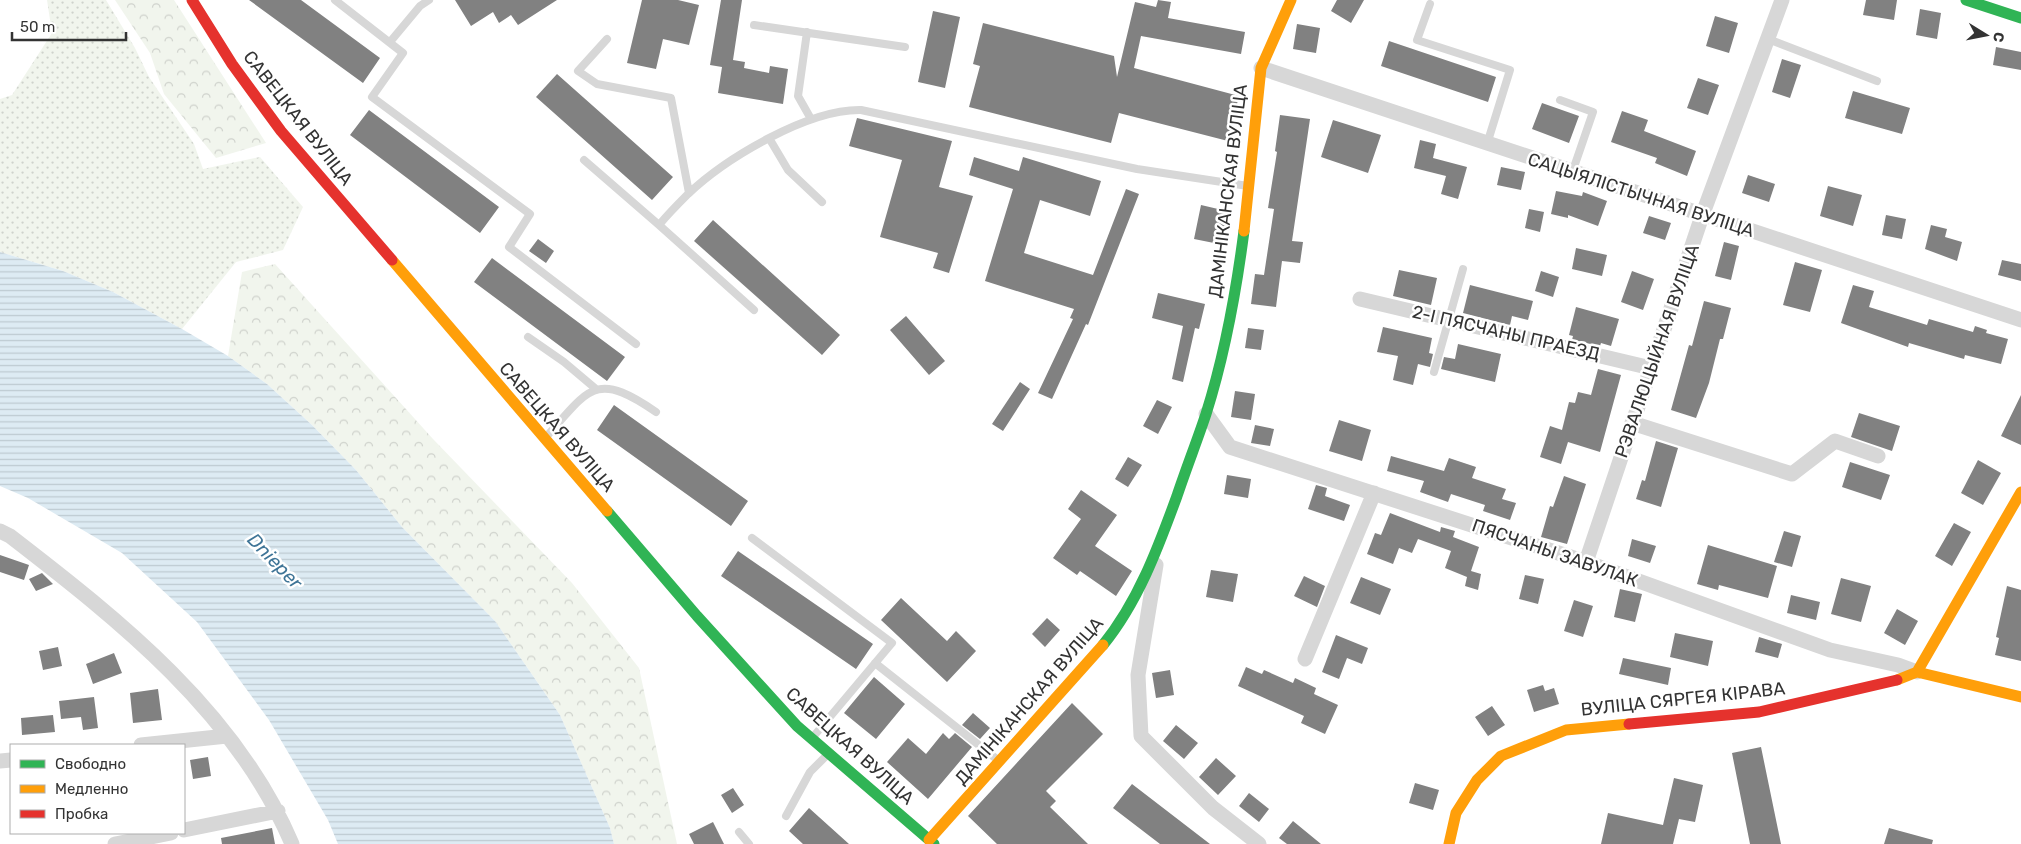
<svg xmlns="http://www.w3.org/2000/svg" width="2021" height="844" viewBox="0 0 2021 844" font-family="Rubik,sans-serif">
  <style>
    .grass { fill: url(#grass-dots) }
    .park { fill: url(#park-crowns) }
    .water { fill: url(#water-rules) }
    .building { fill: #818181 }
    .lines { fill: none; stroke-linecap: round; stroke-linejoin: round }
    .lane { stroke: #d7d7d7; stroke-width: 8 }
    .street { stroke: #d7d7d7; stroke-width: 15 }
    .fast { stroke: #30b455; stroke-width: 11 }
    .slow { stroke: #ff9f0a; stroke-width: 11 }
    .jam { stroke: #e5322d; stroke-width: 11 }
    .labels { text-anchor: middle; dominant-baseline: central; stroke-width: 5; stroke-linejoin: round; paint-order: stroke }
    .street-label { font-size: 18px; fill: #333; stroke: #fff }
    .water-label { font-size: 19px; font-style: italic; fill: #3f7597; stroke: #fff }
  </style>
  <defs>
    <pattern id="grass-dots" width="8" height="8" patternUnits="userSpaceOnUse" patternTransform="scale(1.25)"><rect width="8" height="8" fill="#f1f5ed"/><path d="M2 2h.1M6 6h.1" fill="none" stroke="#cfd2cc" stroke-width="1.8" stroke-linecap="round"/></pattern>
    <pattern id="park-crowns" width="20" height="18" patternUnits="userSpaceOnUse" patternTransform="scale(1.25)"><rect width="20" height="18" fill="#f1f5ed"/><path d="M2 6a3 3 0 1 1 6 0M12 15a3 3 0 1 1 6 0" fill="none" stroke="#cfd2cc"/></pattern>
    <pattern id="water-rules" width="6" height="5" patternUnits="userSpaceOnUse" patternTransform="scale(1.25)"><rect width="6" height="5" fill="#ddebf3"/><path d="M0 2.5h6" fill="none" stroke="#becad1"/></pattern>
  </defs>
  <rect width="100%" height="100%" fill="#fff"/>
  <path class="grass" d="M 47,0 L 106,0 L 135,48 L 149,77 L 194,144 L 203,169 L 260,157 L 303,207 L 283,250 L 236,262 L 182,329 L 113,292 L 63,271 L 0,252 L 0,99 L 12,95 L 52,33 Z"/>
  <path class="park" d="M 115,0 L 174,0 L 266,143 L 216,158 L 164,94 L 150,53 Z
    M 275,264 L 433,439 L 572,583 L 639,668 L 677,844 L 614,844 L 610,828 L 560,715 L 495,621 L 402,527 L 356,470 L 312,425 L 267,384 L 228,356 L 242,272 Z"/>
  <path class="water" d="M 0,252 L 63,271 L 113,292 L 182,329 L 228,356 L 267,384 L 312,425 L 356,470 L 402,527 L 495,621 L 560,715 L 610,828 L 614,844 L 338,844 L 328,820 L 269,720 L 197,622 L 122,553 L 28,498 L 0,486 Z"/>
  <path class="building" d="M 249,0 L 301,0 L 380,58 L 363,83 Z
    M 455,0 L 557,0 L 518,25 L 511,15 L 499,23 L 493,12 L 471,26 Z
    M 642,0 L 678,0 L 699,5 L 689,45 L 663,39 L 656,69 L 627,63 Z
    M 721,0 L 742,0 L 733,60 L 745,62 L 744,68 L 769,73 L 770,66 L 788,69 L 783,104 L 718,93 L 722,67 L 710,65 Z
    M 1158,0 L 1171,2 L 1168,18 L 1245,32 L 1241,54 L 1141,36 L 1134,68 L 1239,96 L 1228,141 L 1119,113 L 1111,143 L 969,107 L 980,66 L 973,64 L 983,23 L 1114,56 L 1117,77 L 1135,2 L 1156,7 Z
    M 1337,0 L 1364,0 L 1351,23 L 1331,11 Z
    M 1866,0 L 1897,0 L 1894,20 L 1863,15 Z
    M 1920,9 L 1941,13 L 1937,39 L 1916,35 Z
    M 933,11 L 960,17 L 945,88 L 918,82 Z
    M 1715,16 L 1738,23 L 1729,53 L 1706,46 Z
    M 1297,24 L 1320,28 L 1316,53 L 1293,49 Z
    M 1389,41 L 1496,77 L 1488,102 L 1381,66 Z
    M 1996,47 L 2021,52 L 2021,70 L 1993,65 Z
    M 1782,59 L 1801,65 L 1790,98 L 1772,92 Z
    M 557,74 L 673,177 L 652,200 L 536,97 Z
    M 1698,78 L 1719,85 L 1708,115 L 1687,108 Z
    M 1853,91 L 1910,108 L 1902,134 L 1845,118 Z
    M 1542,103 L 1579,116 L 1569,143 L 1532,129 Z
    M 369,110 L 499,207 L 480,233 L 350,135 Z
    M 1622,111 L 1648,120 L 1644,131 L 1696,151 L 1687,176 L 1655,163 L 1657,158 L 1611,142 Z
    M 1280,115 L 1310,119 L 1292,241 L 1303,242 L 1300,263 L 1282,261 L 1276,307 L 1251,304 L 1255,274 L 1264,275 L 1274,209 L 1268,208 L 1277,152 L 1275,151 Z
    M 857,118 L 952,141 L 939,187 L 973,196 L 949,273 L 933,268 L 938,253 L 880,237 L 902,160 L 849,146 Z
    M 1333,120 L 1381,135 L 1368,173 L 1321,157 Z
    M 1420,140 L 1436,144 L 1433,158 L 1467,167 L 1458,199 L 1441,194 L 1446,176 L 1414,168 Z
    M 974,157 L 1019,171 L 1023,157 L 1101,181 L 1090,216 L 1040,200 L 1024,253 L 1093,275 L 1126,189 L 1139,194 L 1088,325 L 1086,324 L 1052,399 L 1038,393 L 1073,319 L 1070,318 L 1074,309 L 985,281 L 1013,189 L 969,175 Z
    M 1501,167 L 1525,172 L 1521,190 L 1497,185 Z
    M 1748,175 L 1775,184 L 1769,202 L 1742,193 Z
    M 1828,186 L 1862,195 L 1853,226 L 1820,216 Z
    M 1556,191 L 1582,196 L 1583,192 L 1607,201 L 1598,226 L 1568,215 L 1568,218 L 1551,214 Z
    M 1201,205 L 1231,212 L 1224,245 L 1194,239 Z
    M 1529,209 L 1544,212 L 1540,232 L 1525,228 Z
    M 1886,215 L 1906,219 L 1902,239 L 1882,235 Z
    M 1649,216 L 1671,223 L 1665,240 L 1643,233 Z
    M 713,220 L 840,335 L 822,355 L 694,241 Z
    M 1931,225 L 1947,229 L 1945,237 L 1962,242 L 1957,261 L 1925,249 Z
    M 538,239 L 554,251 L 546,263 L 529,251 Z
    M 1724,242 L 1739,246 L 1731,280 L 1715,276 Z
    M 1576,248 L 1607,255 L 1602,276 L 1572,269 Z
    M 492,258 L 625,357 L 607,381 L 474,282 Z
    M 2002,260 L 2021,264 L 2021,281 L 1998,275 Z
    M 1795,262 L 1822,270 L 1810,312 L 1783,305 Z
    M 1399,270 L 1437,278 L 1431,305 L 1393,296 Z
    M 1541,271 L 1559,277 L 1553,297 L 1535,291 Z
    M 1632,271 L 1654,279 L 1643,310 L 1621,302 Z
    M 1470,285 L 1533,301 L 1528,320 L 1512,316 L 1510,325 L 1463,313 Z
    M 1853,285 L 1874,291 L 1869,307 L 1927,325 L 1929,319 L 1973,332 L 1975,326 L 1987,330 L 1986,333 L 2008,339 L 2001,364 L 1965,355 L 1964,359 L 1909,343 L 1908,347 L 1841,323 Z
    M 1158,293 L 1205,304 L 1199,329 L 1195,328 L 1183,382 L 1172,379 L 1183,326 L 1152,318 Z
    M 1704,301 L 1731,308 L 1723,339 L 1720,339 L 1709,383 L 1696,418 L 1671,410 L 1689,345 L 1692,346 Z
    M 1576,307 L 1619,319 L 1611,346 L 1601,343 L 1600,346 L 1572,340 L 1573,336 L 1569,335 Z
    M 906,316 L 945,361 L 929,375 L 890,330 Z
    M 1383,327 L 1432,338 L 1429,353 L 1433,354 L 1430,367 L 1418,364 L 1413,385 L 1393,380 L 1398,356 L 1377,352 Z
    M 1248,328 L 1264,330 L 1261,350 L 1245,348 Z
    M 1458,344 L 1501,354 L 1495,382 L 1441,369 L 1444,357 L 1455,359 Z
    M 1598,369 L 1621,375 L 1600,452 L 1568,442 L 1561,464 L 1540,457 L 1550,426 L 1562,430 L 1569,402 L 1575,403 L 1578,392 L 1591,395 Z
    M 1020,382 L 1030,389 L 1003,431 L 992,424 Z
    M 1235,391 L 1255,394 L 1251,420 L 1231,417 Z
    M 2021,395 L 2021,445 L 2001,436 Z
    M 1157,400 L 1172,407 L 1158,434 L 1143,426 Z
    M 614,405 L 748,501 L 731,526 L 597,430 Z
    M 1859,413 L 1900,426 L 1892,451 L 1851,437 Z
    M 1339,420 L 1371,430 L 1362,461 L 1329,451 Z
    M 1255,425 L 1274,429 L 1270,446 L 1251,443 Z
    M 1656,441 L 1678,448 L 1661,507 L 1636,499 L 1642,480 L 1645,481 Z
    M 1391,456 L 1444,471 L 1449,458 L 1476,467 L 1472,478 L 1506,489 L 1502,499 L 1516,503 L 1510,520 L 1483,511 L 1485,505 L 1451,494 L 1448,502 L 1420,492 L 1424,481 L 1387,471 Z
    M 1128,457 L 1142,465 L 1128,487 L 1115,479 Z
    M 1978,460 L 2001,473 L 1983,505 L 1961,493 Z
    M 1850,462 L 1890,475 L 1881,500 L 1842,487 Z
    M 1227,475 L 1251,479 L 1248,498 L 1224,494 Z
    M 1564,476 L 1586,484 L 1567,544 L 1541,537 L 1550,506 L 1553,507 Z
    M 1316,485 L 1327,488 L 1325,496 L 1350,505 L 1344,521 L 1308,509 Z
    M 1081,490 L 1117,515 L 1095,546 L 1132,571 L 1116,596 L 1080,571 L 1077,575 L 1053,558 L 1081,519 L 1068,509 Z
    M 1390,513 L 1440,532 L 1441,527 L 1455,531 L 1453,537 L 1479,547 L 1471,571 L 1481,574 L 1478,590 L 1465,586 L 1467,577 L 1445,568 L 1451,551 L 1418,539 L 1412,553 L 1399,548 L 1393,564 L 1367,554 L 1375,533 L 1381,535 Z
    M 1954,523 L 1971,532 L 1952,566 L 1935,556 Z
    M 1784,531 L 1801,536 L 1792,567 L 1774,562 Z
    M 1632,539 L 1656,546 L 1650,563 L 1628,556 Z
    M 1708,545 L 1777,566 L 1768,598 L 1719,585 L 1718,590 L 1697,584 Z
    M 738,551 L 873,644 L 856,669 L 721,576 Z
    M 0,555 L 29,565 L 24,580 L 0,572 Z
    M 1211,570 L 1238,574 L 1233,602 L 1206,597 Z
    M 42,573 L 53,584 L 36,591 L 29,579 Z
    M 1525,575 L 1544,579 L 1538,604 L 1519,599 Z
    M 1304,576 L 1325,586 L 1317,607 L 1294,596 Z
    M 1361,577 L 1391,589 L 1380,615 L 1350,603 Z
    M 1841,578 L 1871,586 L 1861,622 L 1831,614 Z
    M 2007,586 L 2021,590 L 2021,661 L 1995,655 L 1999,638 L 1996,637 Z
    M 1620,589 L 1642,594 L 1635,622 L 1614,617 Z
    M 1791,595 L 1820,602 L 1816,620 L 1787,613 Z
    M 901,598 L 947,641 L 956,631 L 976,651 L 947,682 L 881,620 Z
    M 1574,600 L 1593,606 L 1583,637 L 1564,631 Z
    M 1897,609 L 1918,621 L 1905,645 L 1884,633 Z
    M 1047,618 L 1060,630 L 1045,647 L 1032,634 Z
    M 1675,633 L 1713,641 L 1708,666 L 1670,657 Z
    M 1336,635 L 1368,648 L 1362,664 L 1347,658 L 1339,679 L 1322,672 Z
    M 1759,637 L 1782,644 L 1778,658 L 1755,652 Z
    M 58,647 L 62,666 L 43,670 L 39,651 Z
    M 114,653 L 122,673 L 93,684 L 86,664 Z
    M 1623,658 L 1671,668 L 1668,685 L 1619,674 Z
    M 1246,667 L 1262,674 L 1264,670 L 1293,683 L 1295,678 L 1316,688 L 1314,694 L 1338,705 L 1325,734 L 1301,723 L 1304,716 L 1238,686 Z
    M 1170,670 L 1174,695 L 1156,698 L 1152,673 Z
    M 874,677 L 905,704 L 876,739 L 844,713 Z
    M 1543,685 L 1545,691 L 1554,688 L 1559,704 L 1534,712 L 1527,690 Z
    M 158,689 L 162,720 L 133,723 L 130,693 Z
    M 94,697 L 98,728 L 83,730 L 81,717 L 61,719 L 59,701 Z
    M 1072,703 L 1103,734 L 1046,791 L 1056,801 L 1050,807 L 1088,844 L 997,844 L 968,816 Z
    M 1492,706 L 1505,725 L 1488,736 L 1475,717 Z
    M 973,713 L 990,728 L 980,739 L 962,725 Z
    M 53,715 L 55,732 L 22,735 L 21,718 Z
    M 1176,725 L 1198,743 L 1184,759 L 1163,741 Z
    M 943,733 L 949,739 L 955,733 L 972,747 L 928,799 L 887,762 L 908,738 L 926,754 Z
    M 1761,747 L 1781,844 L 1750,844 L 1732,753 Z
    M 208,757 L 211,776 L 193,779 L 190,760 Z
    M 1216,758 L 1236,776 L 1218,795 L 1199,777 Z
    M 1674,778 L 1703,785 L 1695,822 L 1679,819 L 1673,844 L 1601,844 L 1608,813 L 1663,825 Z
    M 1415,783 L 1439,790 L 1433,810 L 1409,803 Z
    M 1132,784 L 1210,844 L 1160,844 L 1113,808 Z
    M 733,788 L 744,805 L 732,813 L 721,795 Z
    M 1249,793 L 1269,809 L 1259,822 L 1239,806 Z
    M 809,808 L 849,844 L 803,844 L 789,831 Z
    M 1293,821 L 1321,844 L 1287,844 L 1279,838 Z
    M 713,822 L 724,844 L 694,844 L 689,834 Z
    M 272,828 L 275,844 L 222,844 L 221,838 Z
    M 1889,828 L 1933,840 L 1932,844 L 1884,844 Z"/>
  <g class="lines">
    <path class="lane" d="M 335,0 L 403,53 L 372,97 L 530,214 L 509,247 L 636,344
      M 1430,4 L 1417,40 L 1510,70 L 1487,144
      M 754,25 L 905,47
      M 807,32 L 798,96 L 811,119
      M 607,39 L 578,71 L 597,84 L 671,98 L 689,193
      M 1768,39 L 1877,81
      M 390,42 L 420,6 L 429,0
      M 1560,100 L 1593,112 L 1572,173
      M 769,138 L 788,170 L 822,202
      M 584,160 L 659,225 C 668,214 678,204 688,194 C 726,158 808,109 861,110 L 1137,169 L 1248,186
      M 659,225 L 754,310
      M 528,337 L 564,362 L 596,389
      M 1434,372 L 1463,269
      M 546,437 C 589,389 595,370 656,412
      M 752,538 L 892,643 L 813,737
      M 875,663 L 999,761
      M 786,816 L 810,772 L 827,755
      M 739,832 L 749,844"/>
    <path class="street" d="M 1261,68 L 2021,320
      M 1360,299 L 1651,368
      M 1206,414 L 1230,447 L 1586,562 L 1830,650 L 1898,665 L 1917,672
      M 1632,423 L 1792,474 L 1835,441 L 1878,456
      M 0,531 L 10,536 C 119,620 237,713 292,844
      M 1586,562 L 1702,216 L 1782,0
      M 1156,565 L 1138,675 L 1141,736 L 1213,808 L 1259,844
      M 1305,659 L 1374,493
      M 141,745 L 227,736
      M 0,761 L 11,760
      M 184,830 L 278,811
      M 115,844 L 171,833"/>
    <path class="fast" d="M 1966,0 L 2021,18
      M 607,511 L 697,616 L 797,726 L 934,844
      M 1103,645 C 1138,602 1158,548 1177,496 C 1186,469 1197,441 1206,414 C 1225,354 1236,293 1244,231"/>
    <path class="slow" d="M 1244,231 L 1261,68 L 1291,0
      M 392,260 L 607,511
      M 1917,672 L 2021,697
      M 1897,680 L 1917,672 L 2021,492
      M 929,840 L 1103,645
      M 1449,844 L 1456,813 L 1477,780 L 1501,756 L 1566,730 L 1629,724"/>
    <path class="jam" d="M 192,0 L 232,64 L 281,131 L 392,260
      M 1629,724 L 1759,712 L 1897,680"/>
  </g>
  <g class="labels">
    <g class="street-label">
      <text transform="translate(298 118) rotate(52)">САВЕЦКАЯ ВУЛІЦА</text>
      <text transform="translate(1228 191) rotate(-83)">ДАМІНІКАНСКАЯ ВУЛІЦА</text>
      <text transform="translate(1641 195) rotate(18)">САЦЫЯЛІСТЫЧНАЯ ВУЛІЦА</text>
      <text transform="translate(1506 333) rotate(13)">2-І ПЯСЧАНЫ ПРАЕЗД</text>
      <text transform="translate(1657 351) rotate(-71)">РЭВАЛЮЦЫЙНАЯ ВУЛІЦА</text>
      <text transform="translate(557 427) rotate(49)">САВЕЦКАЯ ВУЛІЦА</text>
      <text transform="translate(1555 553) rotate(19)">ПЯСЧАНЫ ЗАВУЛАК</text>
      <text transform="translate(1683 699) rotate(-6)">ВУЛІЦА СЯРГЕЯ КІРАВА</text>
      <text transform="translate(1029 701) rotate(-49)">ДАМІНІКАНСКАЯ ВУЛІЦА</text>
      <text transform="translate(850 746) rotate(42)">САВЕЦКАЯ ВУЛІЦА</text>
    </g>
    <g class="water-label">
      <text transform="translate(275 561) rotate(46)">Dnieper</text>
    </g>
  </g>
  <rect x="10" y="744" width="175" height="90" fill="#ffffff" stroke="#adadad"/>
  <rect x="20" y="760" width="25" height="8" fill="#30b455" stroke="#adadad"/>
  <text x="55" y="769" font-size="15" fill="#333333">Свободно</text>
  <rect x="20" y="785" width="25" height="8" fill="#ff9f0a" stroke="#adadad"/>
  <text x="55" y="794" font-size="15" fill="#333333">Медленно</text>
  <rect x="20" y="810" width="25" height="8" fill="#e5322d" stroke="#adadad"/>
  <text x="55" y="819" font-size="15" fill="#333333">Пробка</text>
  <g transform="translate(1986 35) rotate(100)" stroke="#ffffff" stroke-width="4" paint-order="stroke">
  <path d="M0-4L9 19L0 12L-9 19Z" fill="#333333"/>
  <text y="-8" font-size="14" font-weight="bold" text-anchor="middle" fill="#333333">С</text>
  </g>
  <path d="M12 32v8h114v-8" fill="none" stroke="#333333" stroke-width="2.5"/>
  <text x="20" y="32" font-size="15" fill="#333333" stroke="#ffffff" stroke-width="4" paint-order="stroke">50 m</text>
</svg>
